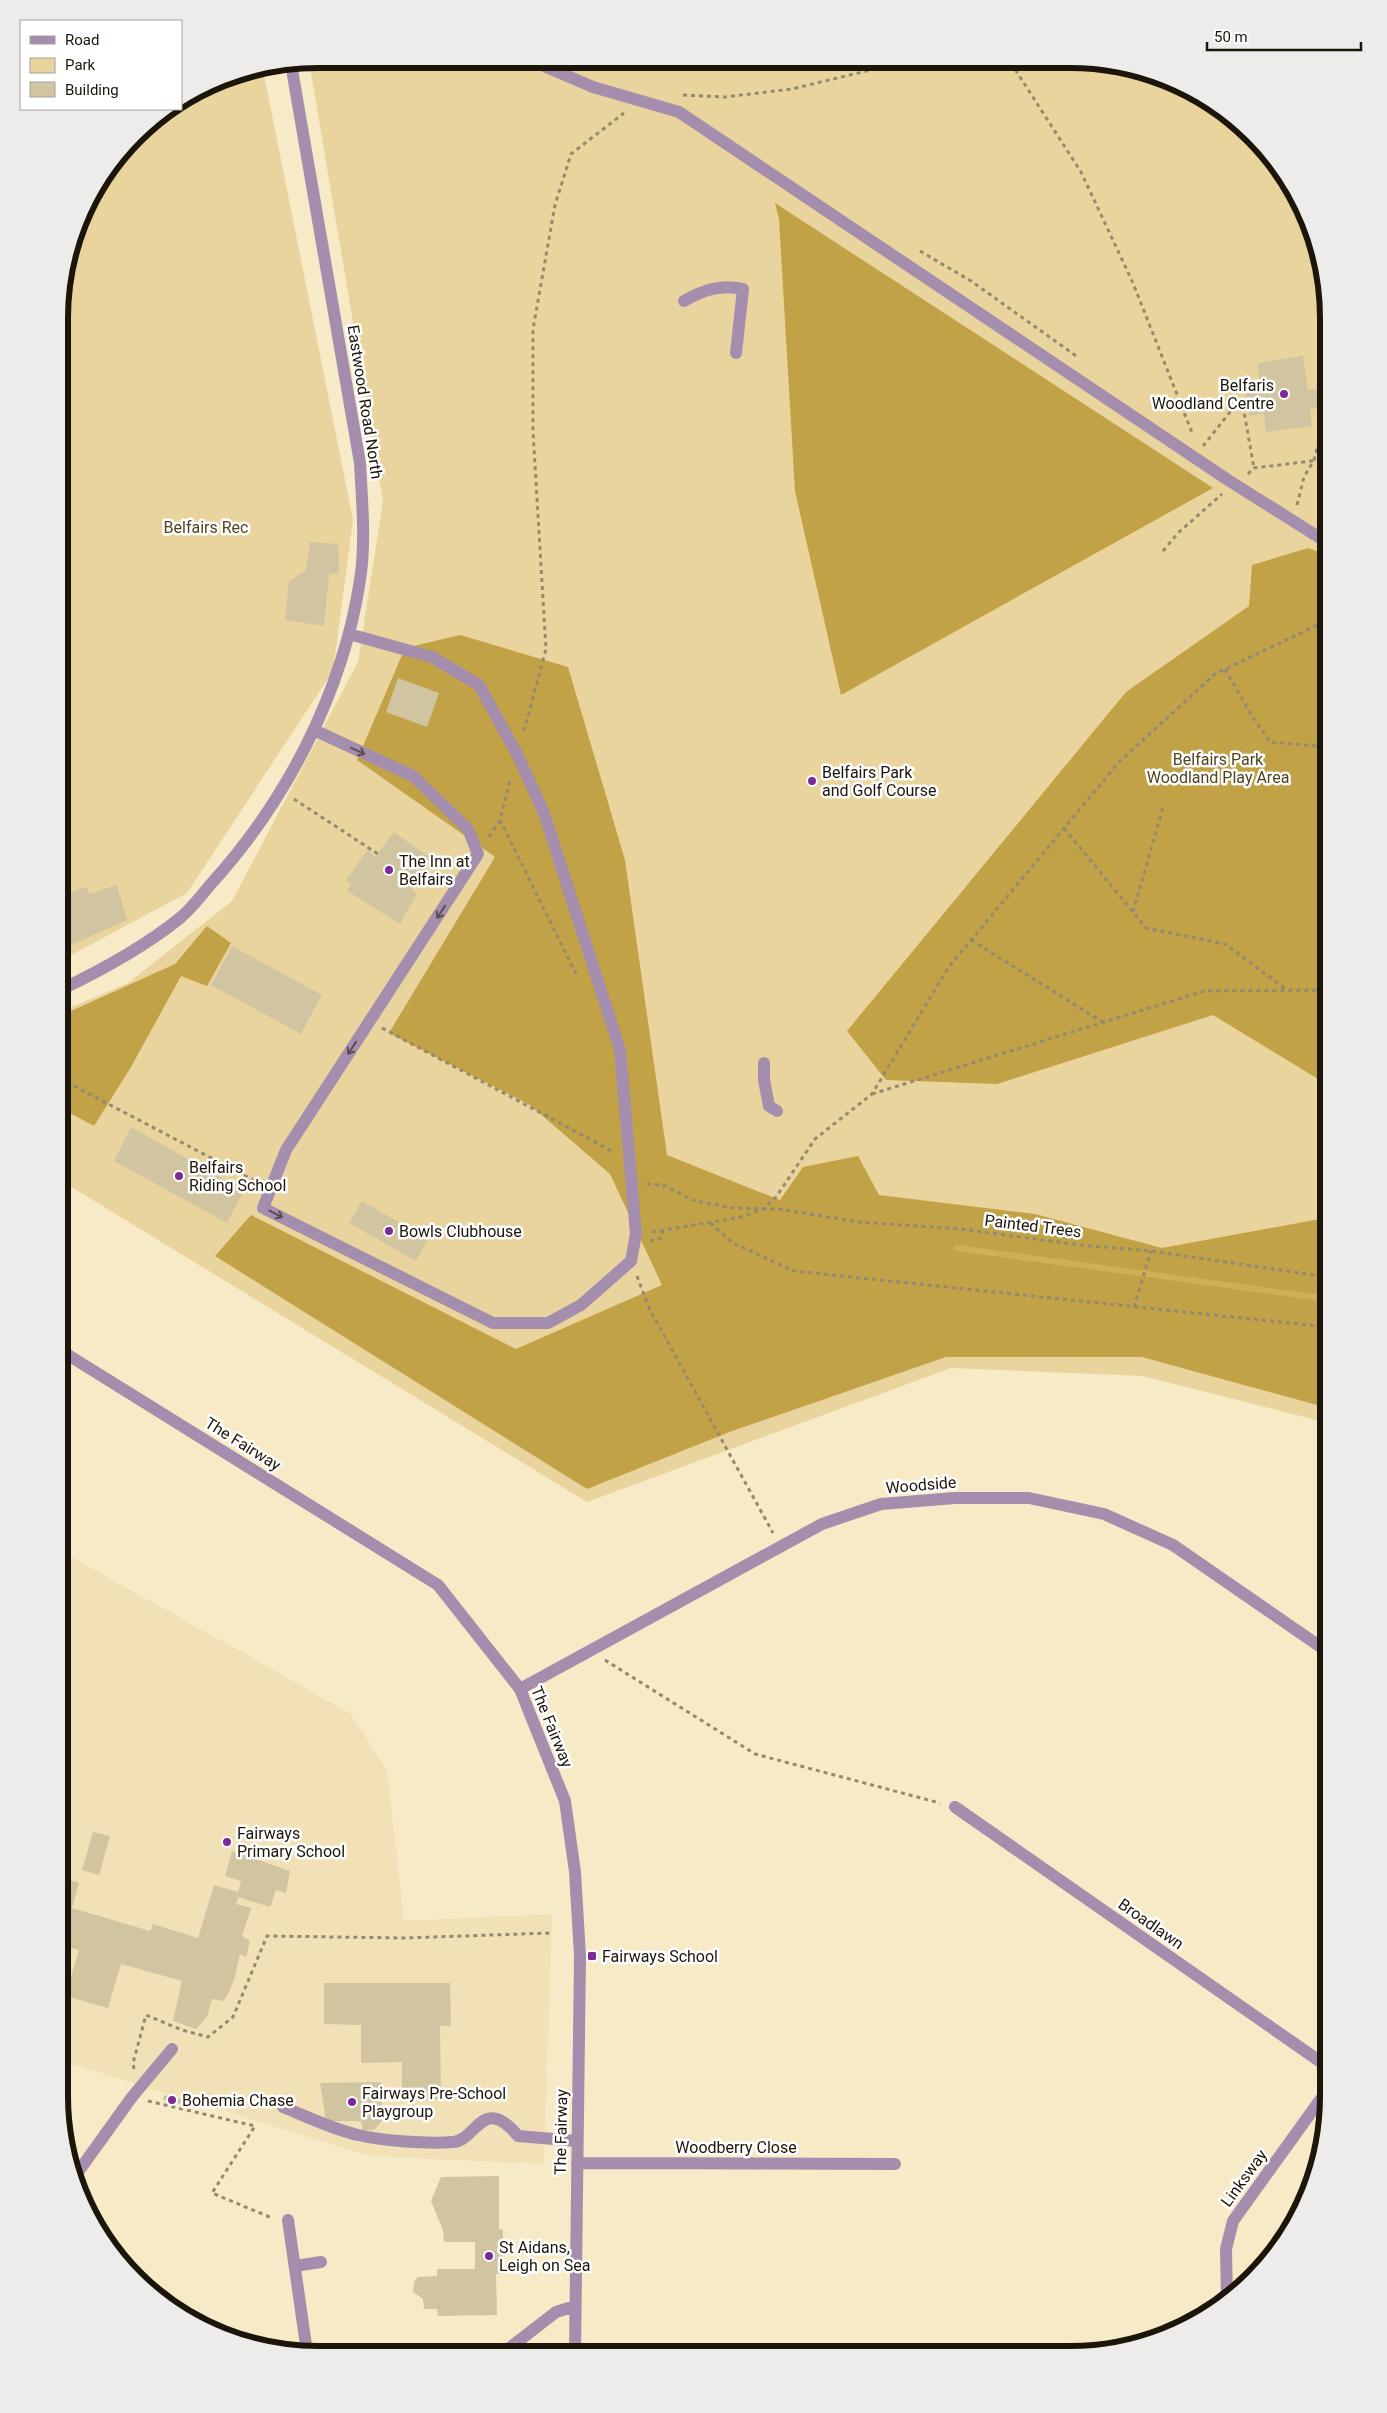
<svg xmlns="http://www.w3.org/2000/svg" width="1387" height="2413" viewBox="0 0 1387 2413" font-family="Roboto,sans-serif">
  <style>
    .built { fill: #f2e1b6 }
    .green { fill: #e9d49d }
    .forest { fill: #c2a246 }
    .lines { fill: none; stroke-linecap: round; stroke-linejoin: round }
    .stream { stroke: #d0b054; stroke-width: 6 }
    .building { fill: #d1c4a1 }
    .path { stroke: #938a70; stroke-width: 3; stroke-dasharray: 4 4; stroke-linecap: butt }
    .minor { stroke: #a58ead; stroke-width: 12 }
    .oneway { stroke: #594c53 }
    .poi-dot { fill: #7e2998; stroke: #fff; stroke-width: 2 }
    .labels { text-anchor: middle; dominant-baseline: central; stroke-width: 5; stroke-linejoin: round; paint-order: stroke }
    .poi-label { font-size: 16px; fill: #1b1609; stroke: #fff; text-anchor: start }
    .street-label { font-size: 16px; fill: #1b1609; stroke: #fff }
    .park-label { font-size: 16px; fill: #51441d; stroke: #fff }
    .rim { fill: none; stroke: #1b1609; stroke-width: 6 }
  </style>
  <rect width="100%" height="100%" fill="#f7eac6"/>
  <path class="built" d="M 59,1550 L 350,1713 L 387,1770 L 404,1921 L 552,1914 L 544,2164 L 370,2156 L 59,2060 Z"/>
  <path class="green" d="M 318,59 L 1119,64 L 1183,85 L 1240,123 L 1284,174 L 1314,234 L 1328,318 L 1328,1423 L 1143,1376 L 951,1368 L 587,1502 L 60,1180 L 60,1012 L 128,983 L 232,901 L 358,662 L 383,501 L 309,61 Z
    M 263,70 L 353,520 L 333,671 L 187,893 L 60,961 L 61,284 L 86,203 L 147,123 L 170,109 L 181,109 L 181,102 L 219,78 Z"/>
  <path class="forest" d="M 775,203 L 1213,488 L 841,695 L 795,491 L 779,219 Z
    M 1308,548 L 1328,555 L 1328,1085 L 1213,1015 L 997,1084 L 886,1080 L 847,1031 L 1126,692 L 1249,606 L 1252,565 Z
    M 460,635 L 568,667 L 625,860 L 667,1155 L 780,1200 L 803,1167 L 858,1156 L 879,1195 L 1035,1214 L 1162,1248 L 1320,1219 L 1328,1223 L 1328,1408 L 1142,1357 L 946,1357 L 732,1431 L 587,1489 L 215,1256 L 251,1215 L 516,1349 L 662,1285 L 610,1174 L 530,1105 L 389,1033 L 495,857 L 357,760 L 405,648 Z
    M 207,926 L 231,943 L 207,986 L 181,976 L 131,1067 L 94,1126 L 62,1109 L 60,1110 L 60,1016 L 175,964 Z"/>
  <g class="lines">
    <path class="stream" d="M 957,1248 L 1328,1299"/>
  </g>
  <path class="building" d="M 1303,356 L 1308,390 L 1322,388 L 1324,407 L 1310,409 L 1312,426 L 1266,432 L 1264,414 L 1249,416 L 1247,405 L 1246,393 L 1261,391 L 1257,363 Z
    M 310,542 L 338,544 L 339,573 L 329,574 L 324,626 L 285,620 L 289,581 L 306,570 Z
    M 398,678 L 439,693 L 427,727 L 386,712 Z
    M 394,832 L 432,859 L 412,890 L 417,894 L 400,924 L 347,891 L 351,884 L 346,880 L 368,850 L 375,857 Z
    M 117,885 L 127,920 L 60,950 L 60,904 L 68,901 L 67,893 L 87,887 L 89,894 Z
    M 232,946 L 322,995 L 301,1034 L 211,985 Z
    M 131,1127 L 244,1191 L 227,1223 L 114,1161 Z
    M 362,1201 L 428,1239 L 416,1261 L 349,1223 Z
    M 93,1832 L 110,1836 L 99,1875 L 82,1870 Z
    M 232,1851 L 290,1871 L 286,1893 L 276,1890 L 270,1907 L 238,1897 L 236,1904 L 251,1908 L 242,1936 L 250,1941 L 246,1957 L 240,1954 L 234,1980 L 228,1994 L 223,2001 L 212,1999 L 207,2017 L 196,2029 L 173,2021 L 182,1981 L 121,1964 L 108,2008 L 65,1996 L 79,1950 L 59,1944 L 59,1877 L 79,1883 L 72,1908 L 150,1931 L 153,1924 L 198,1938 L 214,1885 L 238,1892 L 241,1881 L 225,1876 Z
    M 324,1983 L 450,1983 L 451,2026 L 440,2026 L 441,2099 L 402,2100 L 402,2062 L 361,2063 L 361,2025 L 324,2024 Z
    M 381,2082 L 382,2121 L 374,2130 L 363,2130 L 361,2121 L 326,2121 L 320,2083 Z
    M 164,2095 L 182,2099 L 181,2104 L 163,2100 Z
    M 499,2176 L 499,2229 L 503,2230 L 503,2274 L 496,2274 L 497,2315 L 438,2316 L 437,2309 L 424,2309 L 423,2299 L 413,2292 L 414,2282 L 418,2277 L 437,2276 L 437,2269 L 475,2269 L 475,2242 L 444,2242 L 443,2230 L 431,2201 L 441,2177 Z"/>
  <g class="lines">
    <path class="path" d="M 1011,63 L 1081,172 L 1133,283 L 1193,435
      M 683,95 L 725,97 L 792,89 L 891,65 L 893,62
      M 920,251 L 971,281 L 1079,358
      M 1323,396 L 1328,395
      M 1243,406 L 1254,468
      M 1203,446 L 1234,407 L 1247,405
      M 1248,474 L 1254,468 L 1328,459
      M 1297,505 L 1304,477 L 1314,460 L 1328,407
      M 1163,551 L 1178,533 L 1222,494
      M 1225,669 L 1252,716 L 1270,742 L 1328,747
      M 524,731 L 546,649 L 533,432 L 533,329 L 555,205 L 571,154 L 624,113
      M 294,799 L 378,854
      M 500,820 L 576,974
      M 1064,828 L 1146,928 L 1225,944 L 1287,990
      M 489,837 L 500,820 L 510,780
      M 1133,912 L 1164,804
      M 971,940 L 1104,1023
      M 382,1028 L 612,1151
      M 60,1094 L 74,1086 L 257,1182
      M 872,1094 L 1204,991 L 1328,990
      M 647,1184 L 663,1185 L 695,1201 L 734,1208 L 780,1209 L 858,1222 L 961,1229 L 1080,1245 L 1151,1251 L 1328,1277
      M 710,1223 L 733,1243 L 794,1271 L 1328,1327
      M 652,1232 L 741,1217 L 763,1209 L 776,1197 L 815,1139 L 872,1094 L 948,968 L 1119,762 L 1215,674 L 1328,620
      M 650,1241 L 660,1239 L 663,1231
      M 637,1276 L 649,1308 L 773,1533
      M 1134,1307 L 1151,1251
      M 605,1660 L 755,1754 L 940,1803
      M 134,2069 L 133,2063 L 146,2015 L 182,2030 L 208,2037 L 233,2017 L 267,1936 L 404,1938 L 551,1933
      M 148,2101 L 255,2126 L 212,2193 L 272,2218"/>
    <path class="minor" d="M 530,60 L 593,87 L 679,112 L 1228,480 L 1328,543
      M 684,301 C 703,290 721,284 743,289 L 736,353
      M 314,730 L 413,776 L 468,829 L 478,854 L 286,1150 L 263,1208 L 493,1323 L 548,1323 L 581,1305 L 631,1261 L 636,1234 L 620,1050 L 544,813 L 517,754 L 479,685 L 432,657 L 349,634
      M 60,990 C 102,970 143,948 180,918 C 191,909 201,896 210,885 C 286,802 343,692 360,580 C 366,542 362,502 360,463 L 291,64
      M 764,1063 L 764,1080 L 769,1106 L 777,1111
      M 60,1350 L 438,1585 L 520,1689 L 565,1801 L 575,1872 L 580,1956 L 575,2353
      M 520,1689 L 822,1524 L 881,1504 L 955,1498 L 1029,1498 L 1104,1514 L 1173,1545 L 1328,1652
      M 955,1807 L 1328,2067
      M 283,2107 C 308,2117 332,2129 358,2135 C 384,2141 427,2144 453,2142 C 476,2141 483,2093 518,2136 L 577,2141
      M 577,2163 L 895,2164
      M 73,2179 L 132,2097 L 172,2049
      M 288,2220 L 307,2352
      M 295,2266 L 321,2262
      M 1227,2301 L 1226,2249 L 1233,2221 L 1328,2089
      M 503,2353 L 556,2312 L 575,2306"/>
  </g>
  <defs><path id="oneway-shaft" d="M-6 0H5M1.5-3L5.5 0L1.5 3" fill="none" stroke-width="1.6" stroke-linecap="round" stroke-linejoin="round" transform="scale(1.25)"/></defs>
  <g class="oneway">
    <use href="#oneway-shaft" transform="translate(358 751) rotate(25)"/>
    <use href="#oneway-shaft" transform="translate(441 912) rotate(123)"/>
    <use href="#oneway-shaft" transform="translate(352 1048) rotate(123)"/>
    <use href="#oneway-shaft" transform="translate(276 1214) rotate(27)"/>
  </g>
  <g class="poi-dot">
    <circle cx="1284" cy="394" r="5"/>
    <circle cx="812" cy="781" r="5"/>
    <circle cx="389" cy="870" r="5"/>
    <circle cx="179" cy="1176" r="5"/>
    <circle cx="389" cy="1231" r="5"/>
    <circle cx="227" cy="1842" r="5"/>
    <rect x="587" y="1951" width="10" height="10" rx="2.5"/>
    <circle cx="172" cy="2100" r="5"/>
    <circle cx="352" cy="2102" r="5"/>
    <circle cx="489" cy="2256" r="5"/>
  </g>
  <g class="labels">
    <g class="poi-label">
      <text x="1274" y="385" text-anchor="end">Belfaris<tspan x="1274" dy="18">Woodland Centre</tspan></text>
      <text x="822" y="772">Belfairs Park<tspan x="822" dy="18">and Golf Course</tspan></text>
      <text x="399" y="861">The Inn at<tspan x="399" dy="18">Belfairs</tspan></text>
      <text x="189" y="1167">Belfairs<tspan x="189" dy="18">Riding School</tspan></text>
      <text x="399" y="1231">Bowls Clubhouse</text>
      <text x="237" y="1833">Fairways<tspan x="237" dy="18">Primary School</tspan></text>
      <text x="602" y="1956">Fairways School</text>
      <text x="362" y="2093">Fairways Pre-School<tspan x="362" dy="18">Playgroup</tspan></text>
      <text x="182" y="2100">Bohemia Chase</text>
      <text x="499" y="2247">St Aidans,<tspan x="499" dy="18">Leigh on Sea</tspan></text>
    </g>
    <g class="street-label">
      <text transform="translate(365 402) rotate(81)">Eastwood Road North</text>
      <text transform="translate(1033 1226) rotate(7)">Painted Trees</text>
      <text transform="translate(243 1444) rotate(32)">The Fairway</text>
      <text transform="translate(921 1485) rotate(-5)">Woodside</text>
      <text transform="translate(552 1727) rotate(68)">The Fairway</text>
      <text transform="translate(1151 1924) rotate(35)">Broadlawn</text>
      <text transform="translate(561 2132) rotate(-89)">The Fairway</text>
      <text x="736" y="2147">Woodberry Close</text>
      <text transform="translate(1244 2178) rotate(-54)">Linksway</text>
    </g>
    <g class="park-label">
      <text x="206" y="527">Belfairs Rec</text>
      <text x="1218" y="759">Belfairs Park<tspan x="1218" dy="18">Woodland Play Area</tspan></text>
    </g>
  </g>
  <path d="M0 0H1387V2413H0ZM318 68H1070A250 250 0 0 1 1320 318V2096A250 250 0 0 1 1070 2346H318A250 250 0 0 1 68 2096V318A250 250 0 0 1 318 68Z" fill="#edeceb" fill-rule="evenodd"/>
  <path class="rim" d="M318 68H1070A250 250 0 0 1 1320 318V2096A250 250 0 0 1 1070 2346H318A250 250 0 0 1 68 2096V318A250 250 0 0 1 318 68Z"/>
  <rect x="20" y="20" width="162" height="90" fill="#ffffff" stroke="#a4a29d"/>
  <rect x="30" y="36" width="25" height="8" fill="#a58ead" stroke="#a4a29d"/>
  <text x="65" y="45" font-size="15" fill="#1b1609">Road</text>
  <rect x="30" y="58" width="25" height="15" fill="#e9d49d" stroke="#a4a29d"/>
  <text x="65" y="70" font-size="15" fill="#1b1609">Park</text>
  <rect x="30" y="82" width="25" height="15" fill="#d1c4a1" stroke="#a4a29d"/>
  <text x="65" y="95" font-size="15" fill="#1b1609">Building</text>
  <path d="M1207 42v8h154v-8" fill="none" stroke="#1b1609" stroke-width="2.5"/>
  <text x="1214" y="42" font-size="15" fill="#1b1609" stroke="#ffffff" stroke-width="4" paint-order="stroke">50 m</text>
</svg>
